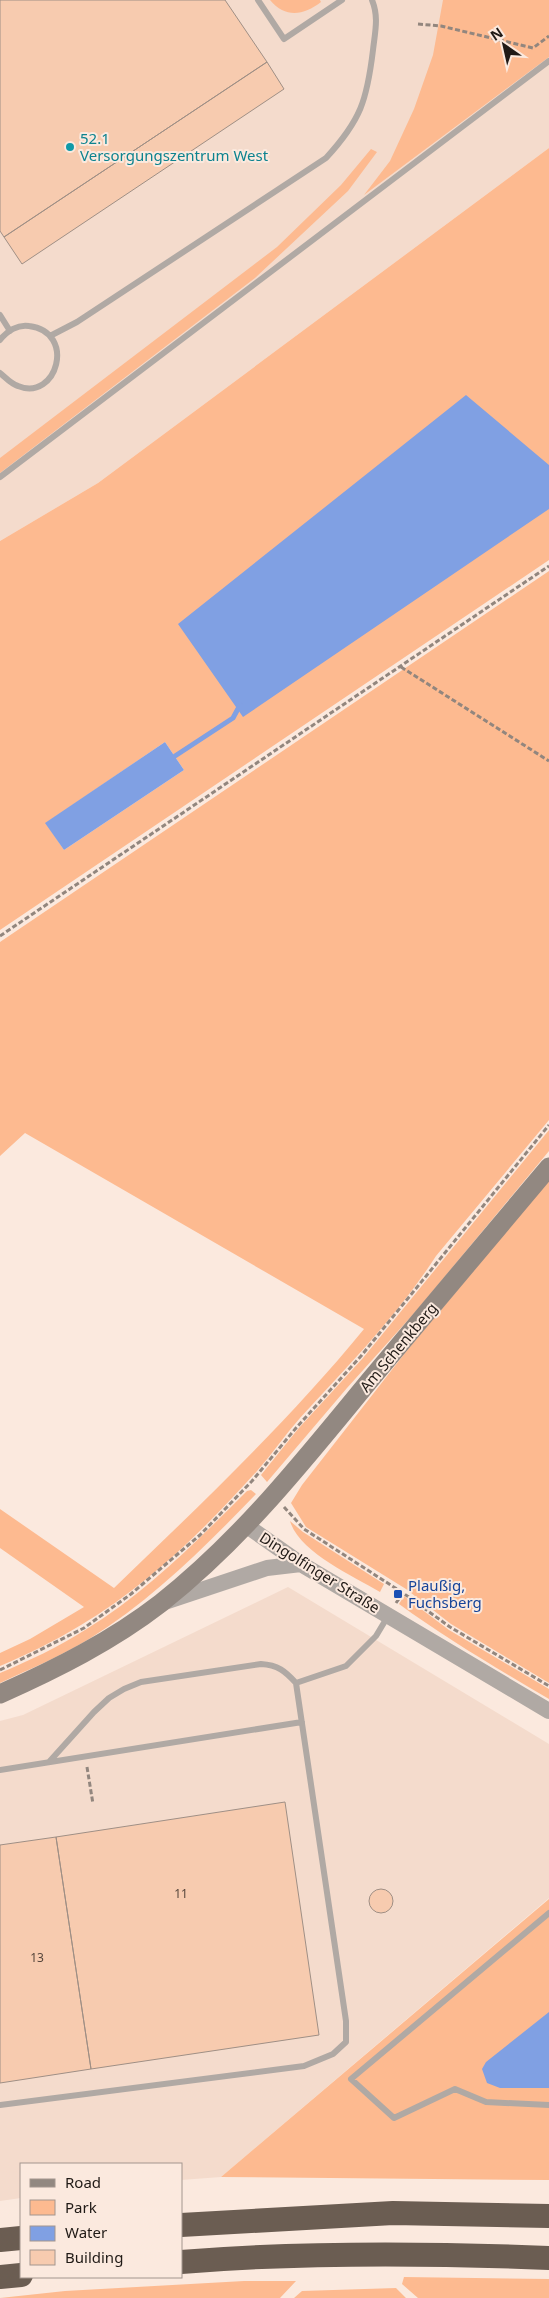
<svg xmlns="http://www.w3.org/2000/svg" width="549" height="2298" viewBox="0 0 549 2298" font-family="'Noto Sans',sans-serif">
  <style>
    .built { fill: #f4dbcc }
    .green { fill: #fdba90; fill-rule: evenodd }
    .water { fill: #80a0e3 }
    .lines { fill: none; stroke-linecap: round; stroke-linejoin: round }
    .stream { stroke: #80a0e3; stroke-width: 5 }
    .building { fill: #f7cbaf; stroke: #9f8f85 }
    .path { stroke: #92867e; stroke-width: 3; stroke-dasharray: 5 2.5; stroke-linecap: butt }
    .service { stroke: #b0a9a4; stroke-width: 6 }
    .tertiary { stroke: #b0a9a4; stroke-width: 16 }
    .secondary { stroke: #928881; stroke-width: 19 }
    .motorway { stroke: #6b5d52; stroke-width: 24 }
    .culture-dot { fill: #0f9aa8; stroke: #fbe9de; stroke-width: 2 }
    .transit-dot { fill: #1a4fb4; stroke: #fbe9de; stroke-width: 2 }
    .labels { text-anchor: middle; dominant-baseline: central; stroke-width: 4; stroke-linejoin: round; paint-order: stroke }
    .number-label { font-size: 12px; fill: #56463c }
    .culture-label { font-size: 15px; fill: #0d838f; stroke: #fbe9de; text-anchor: start }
    .street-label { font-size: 15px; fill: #201a16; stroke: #fbe9de }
    .transit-label { font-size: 15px; fill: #164399; stroke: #fbe9de; text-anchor: start }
  </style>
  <rect width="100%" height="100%" fill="#fbe9de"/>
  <path class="built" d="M 0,0 L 549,0 L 549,148 L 98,483 L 0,541 Z
    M 288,1587 L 549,1744 L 549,1898 L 221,2177 L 181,2180 L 181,2164 L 21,2164 L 21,2198 L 0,2201 L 0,1721 L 23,1715 Z"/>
  <path class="green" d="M 270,0 L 320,0 L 321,2 C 304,15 286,19 270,0 Z
    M 443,0 L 549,0 L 549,57 L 364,195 L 390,161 L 414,109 L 433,55 Z
    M 549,148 L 549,560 L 0,930 L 0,541 L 98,483 ZM 165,742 L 184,770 L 64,850 L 46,823 Z
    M 371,149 L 377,152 L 348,191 L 255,278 L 0,473 L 0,458 L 277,247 L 341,185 Z
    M 549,571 L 549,1120 L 436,1256 C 398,1315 347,1367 300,1418 C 285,1435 272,1454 257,1471 C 206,1528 147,1586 81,1625 C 55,1641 28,1654 0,1666 L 0,1653 L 30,1639 L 84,1607 L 0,1548 L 0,1509 L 114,1588 C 200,1505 288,1422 364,1329 L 25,1133 L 0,1156 L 0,942 Z
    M 549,1130 L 549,1151 L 417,1310 L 347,1388 L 267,1482 L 261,1475 L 298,1429 L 363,1358 Z
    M 549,1180 L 549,1683 L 451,1624 L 406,1589 L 306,1527 L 291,1503 L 302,1485 L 405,1353 Z
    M 251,1490 L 256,1494 C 205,1547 152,1600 89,1639 C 61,1656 30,1669 0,1683 L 0,1673 C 29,1661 58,1647 85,1630 C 146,1593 197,1541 247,1491 Z
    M 290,1521 L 303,1532 L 384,1584 L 380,1592 C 353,1576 299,1552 290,1521 Z
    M 404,1596 L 449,1630 L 549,1689 L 549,1699 C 498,1669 447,1639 399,1604 Z
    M 549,1899 L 549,2180 L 221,2177 Z
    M 404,2277 L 549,2279 L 549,2298 L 418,2298 L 402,2284 Z
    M 244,2281 L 296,2281 L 280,2298 L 0,2298 L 65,2291 Z
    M 396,2288 L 406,2298 L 294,2298 L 302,2291 Z"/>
  <path class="water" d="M 466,395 L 549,465 L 549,509 L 243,717 L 178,624 Z
    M 165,742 L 184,770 L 64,850 L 45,823 Z
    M 549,2012 L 549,2088 L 500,2088 L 487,2083 L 482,2069 L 486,2062 Z"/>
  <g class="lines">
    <path class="stream" d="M 175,756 L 233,718 L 240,705"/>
  </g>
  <path class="building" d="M 0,0 L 225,0 L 267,62 L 4,237 L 0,231 Z
    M 267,62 L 284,89 L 22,264 L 4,237 Z
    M 285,1802 L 319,2035 L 91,2069 L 56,1837 Z
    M 56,1837 L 91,2069 L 0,2083 L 0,1845 Z
    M369 1901a12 12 0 1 1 24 0a12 12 0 1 1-24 0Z"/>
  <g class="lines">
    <path class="path" d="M 418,24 L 441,26 L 533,48 L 549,36
      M 401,667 L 549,761
      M 0,936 L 549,566
      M 284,1507 L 304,1529 L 403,1593 L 450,1627 L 549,1686
      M 396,1603 L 403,1593
      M 0,1670 L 84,1628 L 131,1594 L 200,1535 L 252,1481 L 296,1428 L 361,1356 L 549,1125
      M 87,1767 L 93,1804"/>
    <path class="service" d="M 258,0 L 284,39 L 342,0
      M 0,315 L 10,331
      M 50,336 L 77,322 L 326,158 C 361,120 367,100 373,50 C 375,32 379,17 372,0
      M 0,340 C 7,331 18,324 29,326 C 77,332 57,402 18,386 C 11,384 6,378 0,373
      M 0,477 L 549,61
      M 296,1683 L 346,1666 L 376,1636 L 388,1616
      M 0,1770 L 302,1722
      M 549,1913 L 351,2079 L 394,2118 L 455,2089 L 486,2102 L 549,2105
      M 0,2105 L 304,2066 L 333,2054 L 346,2042 L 346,2021 L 296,1683 C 285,1671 278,1665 261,1664 L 141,1682 L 124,1689 L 109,1698 L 94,1712 L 49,1762"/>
    <path class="tertiary" d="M 247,1526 L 301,1564 L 549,1711
      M 162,1603 L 267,1568 L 301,1564"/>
    <path class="secondary" d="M 0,1694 C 56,1669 112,1641 161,1603 C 243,1538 304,1460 370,1380 C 429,1309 489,1238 549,1167"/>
    <path class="motorway" d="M 181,2225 L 393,2213 L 549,2216
      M 0,2240 L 21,2238
      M 181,2262 C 303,2252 427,2253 549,2258
      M 0,2277 L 21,2275"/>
  </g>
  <circle class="culture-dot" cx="70" cy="147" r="5"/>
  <rect class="transit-dot" x="393" y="1589" width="10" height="10" rx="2.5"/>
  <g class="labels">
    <g class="number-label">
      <text x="181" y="1893">11</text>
      <text x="37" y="1957">13</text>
    </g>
    <g class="culture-label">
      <text x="80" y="138">52.1<tspan x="80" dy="17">Versorgungszentrum West</tspan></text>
    </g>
    <g class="street-label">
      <text transform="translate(398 1347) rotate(-50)">Am Schenkberg</text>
      <text transform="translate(320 1572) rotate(32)">Dingolfinger Straße</text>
    </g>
    <g class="transit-label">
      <text x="408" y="1585">Plaußig,<tspan x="408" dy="17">Fuchsberg</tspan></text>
    </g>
  </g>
  <rect x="20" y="2163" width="162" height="115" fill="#fbe9de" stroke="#a3968e"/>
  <rect x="30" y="2179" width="25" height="8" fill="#928881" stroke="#a3968e"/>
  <text x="65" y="2188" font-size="15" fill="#201a16">Road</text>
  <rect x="30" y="2200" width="25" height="15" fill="#fdba90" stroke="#a3968e"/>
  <text x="65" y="2213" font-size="15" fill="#201a16">Park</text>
  <rect x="30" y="2226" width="25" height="15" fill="#80a0e3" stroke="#a3968e"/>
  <text x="65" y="2238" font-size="15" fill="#201a16">Water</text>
  <rect x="30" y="2250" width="25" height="15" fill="#f7cbaf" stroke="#a3968e"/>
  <text x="65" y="2263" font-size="15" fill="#201a16">Building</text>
  <g transform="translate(504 45) rotate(326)" stroke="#fbe9de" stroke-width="4" paint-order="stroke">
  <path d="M0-4L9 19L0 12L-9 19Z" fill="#201a16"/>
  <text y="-8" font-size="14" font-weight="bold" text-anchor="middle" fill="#201a16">N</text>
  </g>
</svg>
